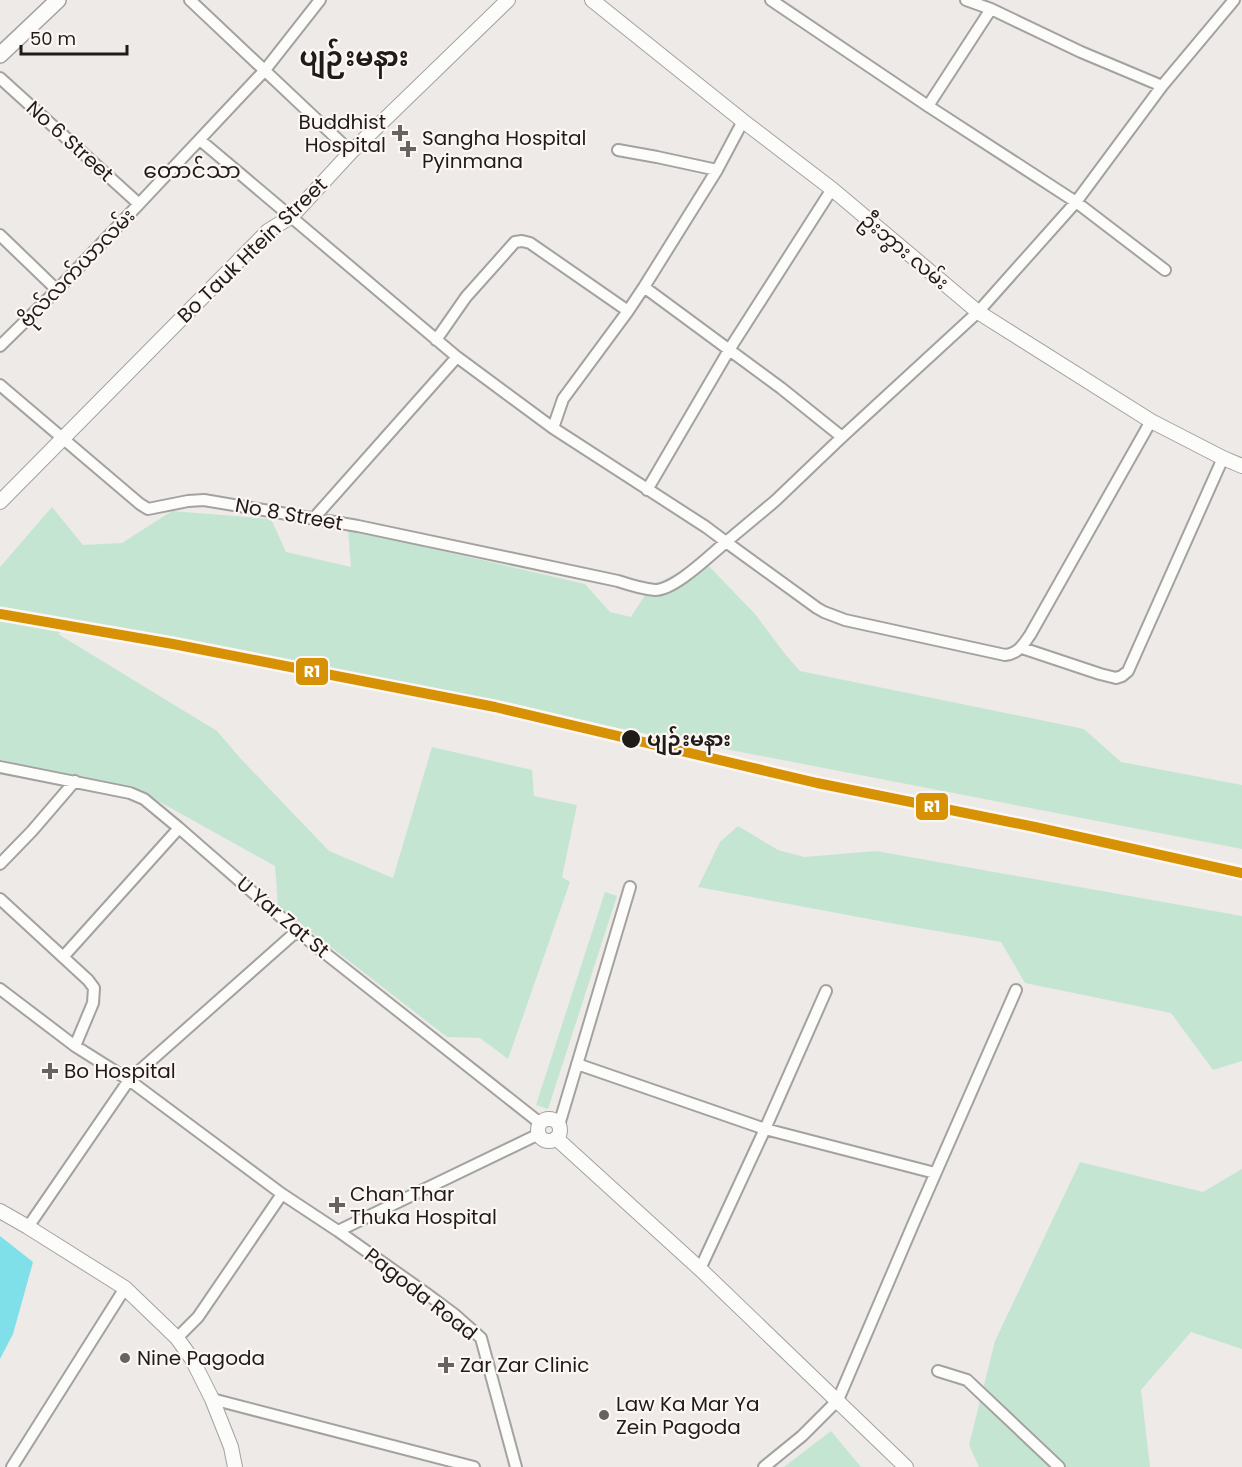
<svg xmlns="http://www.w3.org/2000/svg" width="1242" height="1467" viewBox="0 0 1242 1467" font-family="Poppins,'Noto Sans Myanmar',sans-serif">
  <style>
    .green { fill: #c5e5d3 }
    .water { fill: #80e0ea }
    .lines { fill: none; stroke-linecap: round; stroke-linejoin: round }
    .minor-casing { stroke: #a4a2a0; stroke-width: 14 }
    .tertiary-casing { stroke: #a4a2a0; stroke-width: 16 }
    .secondary-casing { stroke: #a4a2a0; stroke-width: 18 }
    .minor { stroke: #fcfcfb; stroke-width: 10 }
    .tertiary { stroke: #fcfcfb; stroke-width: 14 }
    .secondary { stroke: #fcfcfb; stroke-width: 15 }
    .rail-1-casing { stroke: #fdf6f2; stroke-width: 15 }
    .rail-1 { stroke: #d69104; stroke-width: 10 }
    .poi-dot { fill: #666362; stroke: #fdf6f2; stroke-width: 2 }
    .stop-dot { fill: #1e1b1a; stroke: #fdf6f2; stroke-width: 2 }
    .labels { text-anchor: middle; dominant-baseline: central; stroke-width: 4.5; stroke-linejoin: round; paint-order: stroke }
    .poi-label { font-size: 20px; fill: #1e1b1a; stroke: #fdf6f2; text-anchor: start }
    .street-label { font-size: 20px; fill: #1e1b1a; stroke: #fdf6f2 }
    .stop-label { font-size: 20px; font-weight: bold; fill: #1e1b1a; stroke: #fdf6f2; text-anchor: start }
    .quarter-label { font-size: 22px; fill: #1e1b1a; stroke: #fdf6f2 }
    .district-label { font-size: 26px; font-weight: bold; fill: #1e1b1a; stroke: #fdf6f2 }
    .line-badge { stroke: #fdf6f2; stroke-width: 2 }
    .badge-label { font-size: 16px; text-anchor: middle; font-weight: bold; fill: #fff }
  </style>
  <rect width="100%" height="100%" fill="#edeae7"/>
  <path class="green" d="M 52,507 L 83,545 L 122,543 L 172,511 L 271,519 L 286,552 L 351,567 L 348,529 L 585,584 L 610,612 L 631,617 L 650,587 L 703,560 L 755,614 L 785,654 L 800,671 L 1084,729 L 1121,762 L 1242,785 L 1242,849 L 75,623 L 58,634 L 217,731 L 241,759 L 329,851 L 393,878 L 432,747 L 532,770 L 534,796 L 577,805 L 562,877 L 570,882 L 508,1059 L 480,1038 L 447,1037 L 278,906 L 275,866 L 133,787 L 0,760 L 0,567 Z
    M 738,826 L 778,850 L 804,857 L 876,851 L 1242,916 L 1242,1061 L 1213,1070 L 1171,1013 L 1025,983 L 1001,942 L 896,924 L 698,887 L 720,842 Z
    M 605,892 L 617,896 L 548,1109 L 536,1105 Z
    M 1080,1162 L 1203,1192 L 1242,1169 L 1242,1349 L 1191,1332 L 1141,1390 L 1150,1467 L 979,1467 L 969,1445 L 995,1341 Z
    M 831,1431 L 861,1467 L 784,1467 Z"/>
  <path class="water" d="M 0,1236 L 33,1262 L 13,1334 L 0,1359 Z"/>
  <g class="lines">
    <defs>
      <path id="minor" d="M 190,0 L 351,152
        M 771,0 L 928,106 L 1076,202 L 1165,270
        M 966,0 L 991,9 L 1081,52 L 1162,86
        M 0,78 L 139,204
        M 928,106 L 991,9
        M 200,140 L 457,357 L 553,428 L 706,527 L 726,542 L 775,501 L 842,437 L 978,312 L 1076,202 L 1162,86 L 1234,0
        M 618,150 L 657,157 L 717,170
        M 0,235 L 57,290
        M 644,287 L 781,388 L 842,437
        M 436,340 L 466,297 L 515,242 L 522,241 L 530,243 L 628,311
        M 0,346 L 57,290 L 139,204 L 265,70 L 320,0
        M 0,385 L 140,504 L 148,509 L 188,501 L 204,500 L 358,526 L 618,581 C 630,585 642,589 655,590 C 675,590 710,555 726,542 L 817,608 L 824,612 L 845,620 L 1005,655 C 1018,654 1023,645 1030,635 L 1151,421
        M 553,428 L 563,399 L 628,311 L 644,287 L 717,170 L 743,121
        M 647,490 L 729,350 L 832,189
        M 314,518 L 457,357
        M 1022,648 L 1100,674 L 1116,678 L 1122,676 L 1128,671 L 1223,458
        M 0,767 L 130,793 L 144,799 L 179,828 L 297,931 L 540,1123
        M 0,864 L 32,831 L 75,781
        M 0,899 L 88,980 L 94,988 L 93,1003 L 75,1046
        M 63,957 L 179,828
        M 0,989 L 75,1046 L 129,1080 L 282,1194 L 338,1231 L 427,1294 L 454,1314 L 481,1338 L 516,1467
        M 577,1064 L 765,1129 L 935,1173
        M 559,1125 L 630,887
        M 28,1227 L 129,1080 L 297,931
        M 338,1231 L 539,1134
        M 700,1269 L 765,1129 L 826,991
        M 177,1338 L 198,1317 L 282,1194
        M 938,1371 L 967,1380 L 1059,1467
        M 212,1399 L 474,1467
        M 12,1467 L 125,1288
        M 764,1467 L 802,1436 L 838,1400 L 915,1220 L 1016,990"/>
      <path id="tertiary" d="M 592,0 L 743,121 L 832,189 L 978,312 L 1151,421 L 1223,458 L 1242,466
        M 0,502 L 268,231 L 292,216 L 351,152 L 508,0
        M538 1130a11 11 0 1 1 22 0a11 11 0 1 1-22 0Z
        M 556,1138 L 700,1269 L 906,1467
        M 0,1211 L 28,1227 L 125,1288 L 177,1338 L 192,1359 L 212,1399 L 231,1447 L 235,1467"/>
      <path id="secondary" d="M 0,55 L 58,0"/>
    </defs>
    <use href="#minor" class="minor-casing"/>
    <use href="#tertiary" class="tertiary-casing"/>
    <use href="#secondary" class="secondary-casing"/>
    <use href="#minor" class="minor"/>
    <use href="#tertiary" class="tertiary"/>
    <use href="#secondary" class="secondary"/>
    <defs>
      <path id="rail-1" d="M 0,614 L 173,644 L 495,707 L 817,783 L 1035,827 L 1242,873"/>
    </defs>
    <use href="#rail-1" class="rail-1-casing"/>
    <use href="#rail-1" class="rail-1"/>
  </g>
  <g class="poi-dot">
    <path d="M397 124h6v6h6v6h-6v6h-6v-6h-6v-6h6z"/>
    <path d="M405 140h6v6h6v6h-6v6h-6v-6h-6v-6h6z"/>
    <path d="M47 1062h6v6h6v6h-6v6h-6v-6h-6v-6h6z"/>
    <path d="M334 1196h6v6h6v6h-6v6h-6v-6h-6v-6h6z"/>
    <circle cx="125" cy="1358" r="6"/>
    <path d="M443 1356h6v6h6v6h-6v6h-6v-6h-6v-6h6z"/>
    <circle cx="604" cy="1415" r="6"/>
  </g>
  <circle class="stop-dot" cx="631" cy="739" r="10"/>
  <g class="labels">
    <g class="poi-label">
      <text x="386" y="122" text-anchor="end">Buddhist<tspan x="386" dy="23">Hospital</tspan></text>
      <text x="422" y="138">Sangha Hospital<tspan x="422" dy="23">Pyinmana</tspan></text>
      <text x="64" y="1071">Bo Hospital</text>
      <text x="350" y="1194">Chan Thar<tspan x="350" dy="23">Thuka Hospital</tspan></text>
      <text x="137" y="1358">Nine Pagoda</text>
      <text x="460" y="1365">Zar Zar Clinic</text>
      <text x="616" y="1404">Law Ka Mar Ya<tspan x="616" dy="23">Zein Pagoda</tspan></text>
    </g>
    <g class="street-label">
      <text transform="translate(70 141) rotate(42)">No 6 Street</text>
      <text transform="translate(252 250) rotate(-44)">Bo Tauk Htein Street</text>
      <text transform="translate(905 251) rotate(40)">ဦးဘွား လမ်း</text>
      <text transform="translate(77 268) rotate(-46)">ဗိုလ်လက်ယာလမ်း</text>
      <text transform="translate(289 514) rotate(10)">No 8 Street</text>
      <text transform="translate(283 917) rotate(40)">U Yar Zat St</text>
      <text transform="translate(421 1294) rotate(38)">Pagoda Road</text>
    </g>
    <g class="stop-label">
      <text x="647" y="739">ပျဉ်းမနား</text>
    </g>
    <g class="quarter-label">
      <text x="192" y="170">တောင်သာ</text>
    </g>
    <g class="district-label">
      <text x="354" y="57">ပျဉ်းမနား</text>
    </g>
  </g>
  <g class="line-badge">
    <rect x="295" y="657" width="34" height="29" rx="6" fill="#d69104"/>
    <rect x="915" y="792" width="34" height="29" rx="6" fill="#d69104"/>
  </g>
  <g class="badge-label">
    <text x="312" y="677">R1</text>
    <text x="932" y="812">R1</text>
  </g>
  <path d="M21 45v9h106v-9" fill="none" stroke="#1e1b1a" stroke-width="3"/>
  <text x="30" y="45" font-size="18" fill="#1e1b1a" stroke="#fdf6f2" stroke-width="4.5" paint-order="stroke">50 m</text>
</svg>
